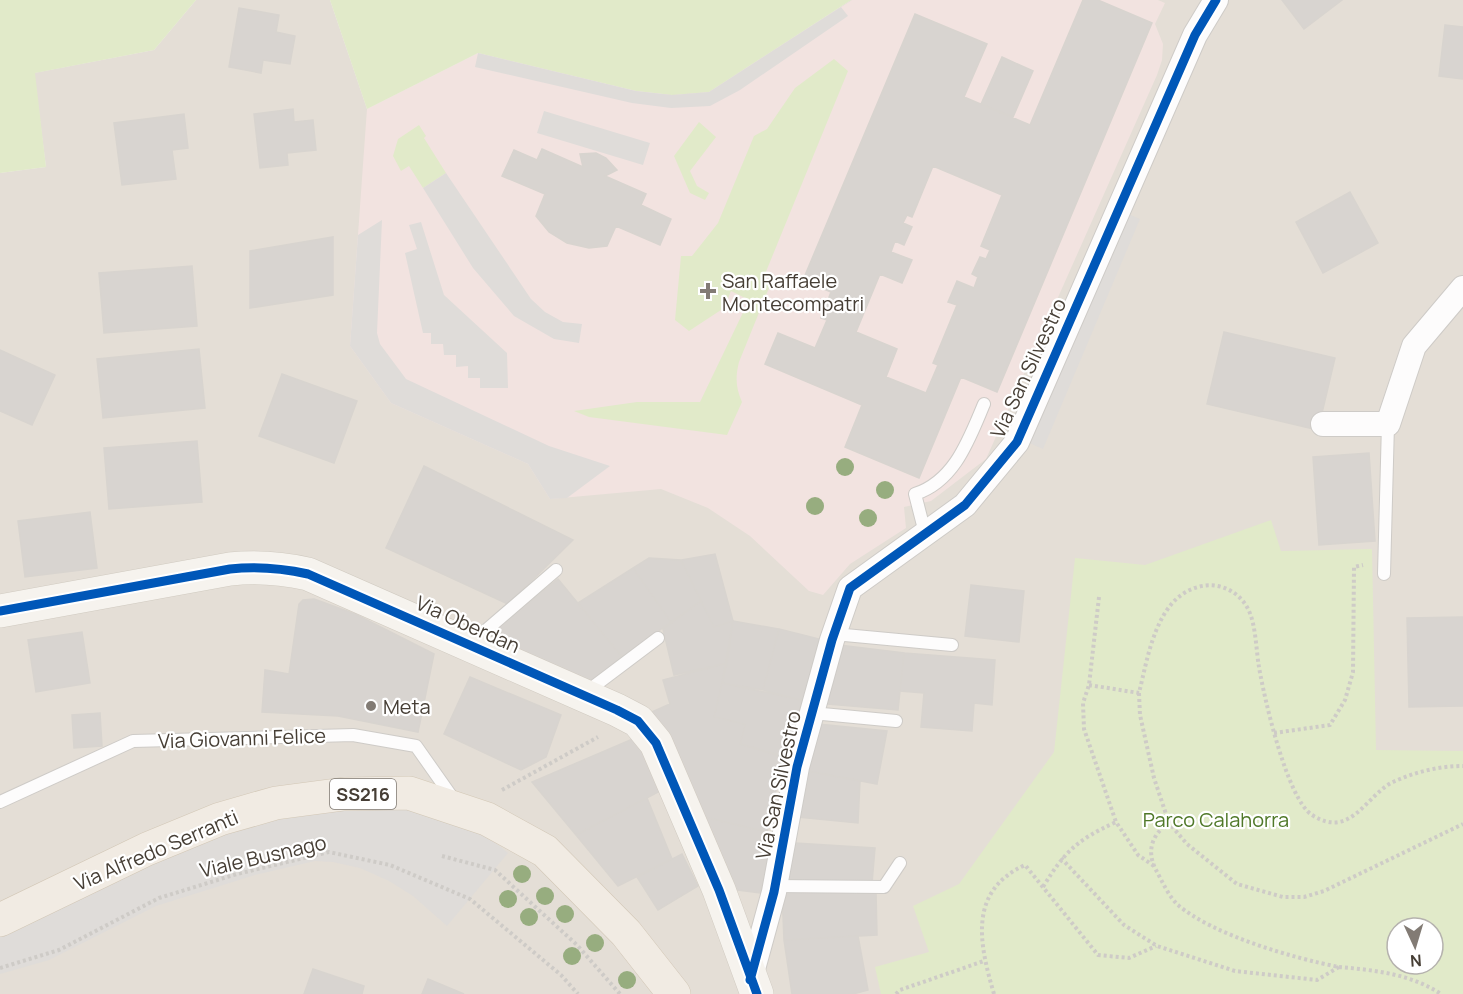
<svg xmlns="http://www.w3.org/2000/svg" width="1463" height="994" viewBox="0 0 1463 994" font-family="Manrope,sans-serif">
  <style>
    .residential { fill: #e4ded6; fill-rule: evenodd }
    .medical { fill: #f2e3e0 }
    .green { fill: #e1eac9; fill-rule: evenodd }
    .parking { fill: #dfdcd9 }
    .building { fill: #d8d4d0; stroke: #d8d4cf; stroke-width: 1.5; fill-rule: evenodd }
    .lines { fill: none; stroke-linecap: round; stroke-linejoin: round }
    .lane-casing { stroke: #cecbc7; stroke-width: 14 }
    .street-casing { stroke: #cecbc7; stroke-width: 26 }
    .secondary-casing { stroke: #d0cac0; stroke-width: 34 }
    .primary-casing { stroke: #d2c7b6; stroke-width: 34 }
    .path { stroke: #cecbc7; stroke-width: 4; stroke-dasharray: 3 3; stroke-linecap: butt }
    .lane { stroke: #fdfcfc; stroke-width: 12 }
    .street { stroke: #fdfcfc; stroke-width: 24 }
    .secondary { stroke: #f6f3ee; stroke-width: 33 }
    .primary { stroke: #f1ebe3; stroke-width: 33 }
    .cycleway-casing { stroke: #fff; stroke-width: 13 }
    .cycleway { stroke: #0057b8; stroke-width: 9 }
    .tree { fill: #97ad7f }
    .poi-dot { fill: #827b74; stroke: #fff; stroke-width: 2 }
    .labels { text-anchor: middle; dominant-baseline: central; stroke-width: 4.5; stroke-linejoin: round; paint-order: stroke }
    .shield { fill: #fff; stroke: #7e7872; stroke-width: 1.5 }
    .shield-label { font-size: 18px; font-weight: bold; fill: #463e35 }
    .poi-label { font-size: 20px; fill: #463e35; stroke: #fff; text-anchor: start }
    .street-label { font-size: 20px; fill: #463e35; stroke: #fff }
    .park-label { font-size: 20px; fill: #4f7828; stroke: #fff }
  </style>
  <rect width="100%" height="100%" fill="#f0ede9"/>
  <path class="residential" d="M 196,0 L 330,0 L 367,109 L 709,92 L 851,0 L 1463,0 L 1463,994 L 0,994 L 0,173 L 46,167 L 34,73 L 154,50 ZM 1397,928 L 1433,928 L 1433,964 L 1397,964 Z"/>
  <path class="medical" d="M 852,0 L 1158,0 L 1165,3 L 1155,24 L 1163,44 L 1162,60 L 1157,75 L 986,459 L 931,501 L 904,507 L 906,528 L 850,564 L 823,595 L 809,591 L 750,536 L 708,508 L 661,489 L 550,499 L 528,464 L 391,403 L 350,346 L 367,109 L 478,53 L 636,91 L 672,95 L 709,92 Z"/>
  <path class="green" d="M 0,0 L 196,0 L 154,50 L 35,73 L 46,167 L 0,173 Z
    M 330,0 L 851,0 L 709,92 L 672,95 L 636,91 L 478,53 L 367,109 Z
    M 834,59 L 848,71 L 763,279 L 771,283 L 739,362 C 735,378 736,388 742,402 L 727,435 L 589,417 L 574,411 L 637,402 L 700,402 L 749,300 L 731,291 L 724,308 L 689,331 L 675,320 L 681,256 L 692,256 L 718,223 L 754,136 L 767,129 L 795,88 Z
    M 699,122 L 716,137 L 690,171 L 697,186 L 709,193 L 705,200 L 690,193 L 674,156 Z
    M 419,125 L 426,136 L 424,138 L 446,173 L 423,188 L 409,166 L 401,171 L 393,156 L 398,139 Z
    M 1271,520 L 1281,551 L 1372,549 L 1376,750 L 1463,751 L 1463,994 L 881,994 L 875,967 L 929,952 L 913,906 L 959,884 L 1054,752 L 1075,558 L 1145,565 ZM 1397,928 L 1433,928 L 1433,964 L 1397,964 Z"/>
  <path class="parking" d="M 841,7 L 848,16 L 740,90 L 710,106 L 671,108 L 632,103 L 475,67 L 478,53 L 636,91 L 672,95 L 709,92 Z
    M 544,111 L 650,143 L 643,165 L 537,133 Z
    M 446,173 L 531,299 L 545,312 L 563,322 L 582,324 L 579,343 L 554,339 L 514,316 L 473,268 L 423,188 Z
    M 1126,213 L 1140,219 L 1043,449 L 1029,443 Z
    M 382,220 L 377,333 L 380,344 L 406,379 L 549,446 L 610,466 L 567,498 L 550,499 L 528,464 L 391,403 L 350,346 L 358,235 Z
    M 421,222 L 444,295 L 507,353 L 508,388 L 480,388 L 480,378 L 468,378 L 468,366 L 456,367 L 456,355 L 444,355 L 443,344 L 431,344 L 431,333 L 423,333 L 405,253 L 417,249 L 409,225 Z
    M 385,806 L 431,813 L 475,826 L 508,853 L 447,926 L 413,896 L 389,881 L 360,868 L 333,862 L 315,861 L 255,875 L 156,906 L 49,960 L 0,974 L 0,930 L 252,821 Z"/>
  <path class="building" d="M 1083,0 L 1098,0 L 1152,23 L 997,392 L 961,377 L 919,478 L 845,447 L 862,405 L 765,364 L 778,333 L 815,348 L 827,320 L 821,318 L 831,292 L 803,280 L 915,14 L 987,44 L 964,97 L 1030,125 ZM 933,166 L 1002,195 L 981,246 L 990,250 L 986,259 L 980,257 L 972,274 L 978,277 L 974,288 L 957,281 L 948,302 L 957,305 L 933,363 L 938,365 L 926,393 L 886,377 L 897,349 L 856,332 L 880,274 L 902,283 L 912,260 L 891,252 L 895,241 L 904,245 L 912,227 L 903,223 L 907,215 L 912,217 Z
    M 1282,0 L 1342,0 L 1304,29 Z
    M 239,8 L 279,15 L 276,32 L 295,36 L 290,64 L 263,60 L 261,73 L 229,67 Z
    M 1445,25 L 1463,27 L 1463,79 L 1439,76 Z
    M 1002,57 L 1033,71 L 1013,117 L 981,104 Z
    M 293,109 L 294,122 L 313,120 L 316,150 L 287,153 L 288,165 L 260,168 L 254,114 Z
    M 184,114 L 188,148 L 172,150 L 176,179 L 122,185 L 114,123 Z
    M 542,149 L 583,167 L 580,154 L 596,153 L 606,158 L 617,170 L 605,176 L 646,194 L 641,205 L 671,219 L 660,245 L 616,226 L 607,246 L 589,248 L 567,243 L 549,232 L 536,216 L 545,194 L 502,176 L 514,150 L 537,160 Z
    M 1350,192 L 1378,243 L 1323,273 L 1296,222 Z
    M 333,237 L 333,295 L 250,308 L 250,251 Z
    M 192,266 L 197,326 L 104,333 L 99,273 Z
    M 1224,332 L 1335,358 L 1318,430 L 1207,404 Z
    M 199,349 L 205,408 L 103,418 L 97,359 Z
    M 0,350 L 55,375 L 32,425 L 0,411 Z
    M 282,374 L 357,401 L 334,463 L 259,436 Z
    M 197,441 L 202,502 L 109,509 L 104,448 Z
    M 1369,453 L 1375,541 L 1319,545 L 1313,457 Z
    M 424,466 L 573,540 L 508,604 L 386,548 Z
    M 90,512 L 97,568 L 25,577 L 18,521 Z
    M 715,554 L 733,621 L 714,627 L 681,560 Z
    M 649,558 L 681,560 L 701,601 L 671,622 L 633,568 Z
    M 633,568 L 671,622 L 622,657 L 578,603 Z
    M 558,579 L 622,657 L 586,687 L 485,637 Z
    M 971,585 L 1024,591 L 1019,642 L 965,636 Z
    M 314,599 L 355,614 L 434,654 L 418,732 L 338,716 L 262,712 L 265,670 L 289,674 L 299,604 L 303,600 Z
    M 701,601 L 714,627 L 733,621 L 727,663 L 674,675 L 663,629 Z
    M 1463,617 L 1463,706 L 1409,707 L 1407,618 Z
    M 733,621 L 779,629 L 763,690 L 722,683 Z
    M 779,629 L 823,640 L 807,701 L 763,690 Z
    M 82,632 L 90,683 L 36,692 L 28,640 Z
    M 839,645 L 904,653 L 898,710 L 828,704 Z
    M 904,653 L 995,660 L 992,705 L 974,703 L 972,731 L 921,727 L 924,693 L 900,691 Z
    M 727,663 L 714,717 L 745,724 L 740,744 L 783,757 L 767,832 L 700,816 L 652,712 L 670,704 L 663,680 Z
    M 470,677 L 561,715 L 546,757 L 521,770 L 444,734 Z
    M 722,683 L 802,700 L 789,758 L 740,744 L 745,724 L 714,717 Z
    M 100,713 L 102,746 L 74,748 L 72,715 Z
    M 818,724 L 887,731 L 877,784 L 808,771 Z
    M 635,738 L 664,789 L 576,835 L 532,782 Z
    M 808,771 L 860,781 L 858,823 L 798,817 Z
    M 647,798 L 672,859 L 618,886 L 576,835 Z
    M 700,816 L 775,834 L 760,893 L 730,889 Z
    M 795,843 L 875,848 L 872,883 L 786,883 Z
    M 682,854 L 698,886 L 658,910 L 637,877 Z
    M 782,892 L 876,892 L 877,935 L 784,940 Z
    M 858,936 L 868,990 L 853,994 L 792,994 L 784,940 Z
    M 313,969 L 364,986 L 362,994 L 304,994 Z
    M 428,979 L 464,994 L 422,994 Z"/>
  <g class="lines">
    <defs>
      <path id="lane" d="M 925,533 L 915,494 C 955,481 969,439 984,404
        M 1384,574 L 1388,424
        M 834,634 L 952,645
        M 470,644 L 556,570
        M 585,693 L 658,638
        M 812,713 L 896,721
        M 0,802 L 133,741 L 353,735 L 416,746 L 454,800
        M 775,886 L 884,887 L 900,863"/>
      <path id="street" d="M 1323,424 L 1388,424 L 1414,346 L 1463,288
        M 750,980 L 774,892 L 797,767 L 832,640 L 850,588 L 965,505 L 1017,442 L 1195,35 L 1216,0"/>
      <path id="secondary" d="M 0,611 L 230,569 C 257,566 281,568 308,574 L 617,710 L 638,721 L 656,743 L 719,890 L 757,994"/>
      <path id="primary" d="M 0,920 L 147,849 L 220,819 L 276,803 L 344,794 L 409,793 L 487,819 L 545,851 L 626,933 L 674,994"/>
    </defs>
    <use href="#lane" class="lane-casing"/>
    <use href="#street" class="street-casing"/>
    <use href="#secondary" class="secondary-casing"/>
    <use href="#primary" class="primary-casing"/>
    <path class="path" d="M 1099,597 L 1089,685 L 1083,703 L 1084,729 L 1116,822 L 1138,855 L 1154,866
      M 1089,685 L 1139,693 C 1148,657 1156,598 1198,587 C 1218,581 1239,591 1248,609 C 1256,624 1256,650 1259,667 C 1264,697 1287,799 1312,815 C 1351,840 1366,795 1393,782 C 1415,772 1439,766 1463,766
      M 1139,693 L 1140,715 L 1154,778 L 1169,823 L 1187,844 L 1237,884 L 1283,897 L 1304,897 L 1324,891 L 1463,824
      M 1274,733 L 1330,725 L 1345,700 L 1353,672 L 1354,567 L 1363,565
      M 502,790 L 598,737
      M 442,856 L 495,870 L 577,945 L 620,994
      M 1061,858 L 1124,925 L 1157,946 L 1235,971 L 1317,980 L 1339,967 C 1293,958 1213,935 1178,905 C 1169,897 1162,881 1156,870 C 1146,851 1152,834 1169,823
      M 1043,887 C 1065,851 1077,840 1116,822
      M 1339,967 C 1374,970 1411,974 1441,994
      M 0,968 L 59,950 L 159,898 L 237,874 L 329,852 L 390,865 L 470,899 L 561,975 L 578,994
      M 896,994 L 900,990 L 984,961
      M 994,994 C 979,943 968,891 1025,865 L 1098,955 L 1129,958 L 1156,946"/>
    <use href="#lane" class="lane"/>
    <use href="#street" class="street"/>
    <use href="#secondary" class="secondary"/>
    <use href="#primary" class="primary"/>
    <defs>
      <path id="cycleway" d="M 0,611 L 230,569 C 257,566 281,568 308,574 L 617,710 L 638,721 L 656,743 L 719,890 L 757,994
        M 750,980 L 774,892 L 797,767 L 832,640 L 850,588 L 965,505 L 1017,442 L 1195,35 L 1216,0"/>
    </defs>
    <use href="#cycleway" class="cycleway-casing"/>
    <use href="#cycleway" class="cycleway"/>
  </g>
  <g class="tree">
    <circle cx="845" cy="467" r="9"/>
    <circle cx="885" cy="490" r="9"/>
    <circle cx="815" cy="506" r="9"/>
    <circle cx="868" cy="518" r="9"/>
    <circle cx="522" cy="874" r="9"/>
    <circle cx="545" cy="896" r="9"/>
    <circle cx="508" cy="899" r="9"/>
    <circle cx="565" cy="914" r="9"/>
    <circle cx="529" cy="917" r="9"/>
    <circle cx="595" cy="943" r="9"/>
    <circle cx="572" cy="956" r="9"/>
    <circle cx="627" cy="980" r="9"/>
  </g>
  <g class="poi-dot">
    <path d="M705 282h6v6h6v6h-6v6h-6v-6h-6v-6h6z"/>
    <circle cx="371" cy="706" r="6"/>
  </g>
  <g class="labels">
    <rect class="shield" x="330" y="779" width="66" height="30" rx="4.5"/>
    <g class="shield-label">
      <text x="363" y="794">SS216</text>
    </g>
    <g class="poi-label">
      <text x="722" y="280">San Raffaele<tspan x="722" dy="23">Montecompatri</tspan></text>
      <text x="383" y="706">Meta</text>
    </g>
    <g class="street-label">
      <text transform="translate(1028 368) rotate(-65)">Via San Silvestro</text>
      <text transform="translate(468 624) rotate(24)">Via Oberdan</text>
      <text transform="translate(242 738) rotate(-2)">Via Giovanni Felice</text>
      <text transform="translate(778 785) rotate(-78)">Via San Silvestro</text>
      <text transform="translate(156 850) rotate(-23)">Via Alfredo Serranti</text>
      <text transform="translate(263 856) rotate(-13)">Viale Busnago</text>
    </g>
    <g class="park-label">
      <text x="1216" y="819">Parco Calahorra</text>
    </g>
  </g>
  <g transform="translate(1415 946) rotate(176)"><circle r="28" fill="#ffffff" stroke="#b5b2ae" stroke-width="1.5"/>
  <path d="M0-4.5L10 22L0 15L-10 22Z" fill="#827b74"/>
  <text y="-9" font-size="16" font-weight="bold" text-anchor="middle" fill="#463e35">N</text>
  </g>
</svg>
